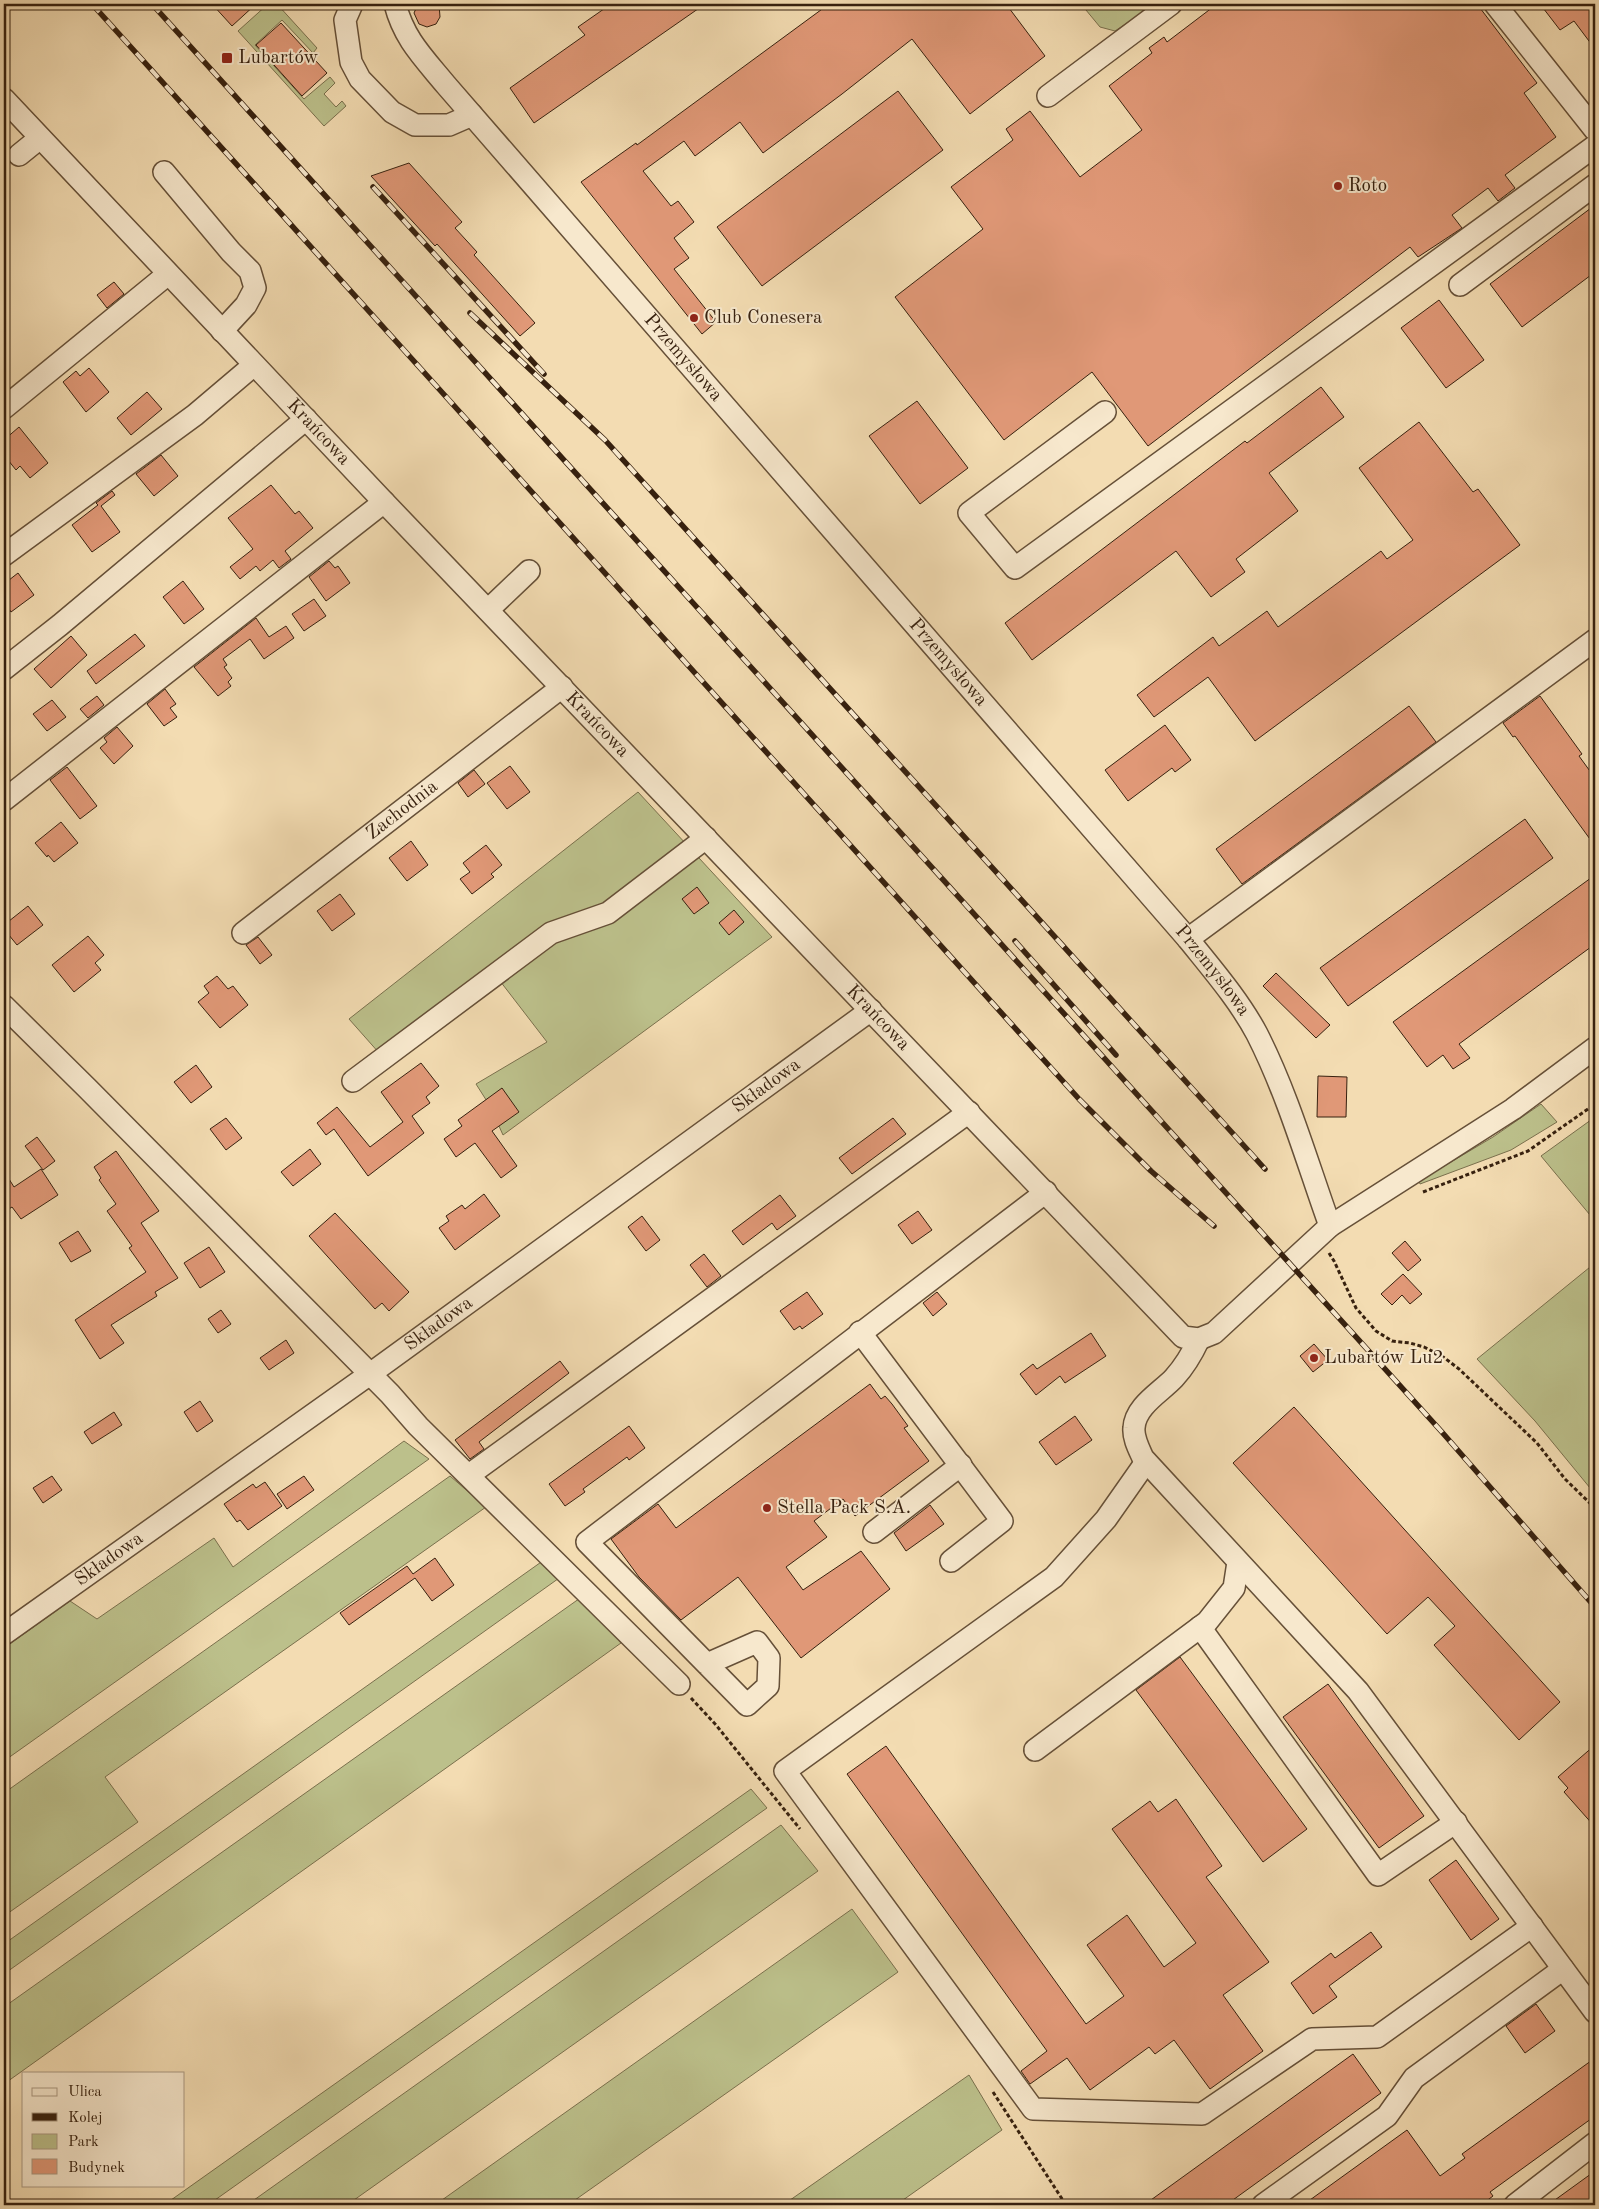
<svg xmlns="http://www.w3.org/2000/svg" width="1599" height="2209" viewBox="0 0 1599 2209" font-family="'Old Standard TT',serif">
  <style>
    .green { fill: #bcc08b; stroke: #7a704d }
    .building { fill: #e09877; stroke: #37210f }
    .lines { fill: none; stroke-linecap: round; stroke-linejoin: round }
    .minor-casing { stroke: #665038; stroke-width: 24 }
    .path { stroke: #37210f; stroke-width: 3; stroke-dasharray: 4 2.5; stroke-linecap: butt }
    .minor { stroke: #f7e8cd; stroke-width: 21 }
    .rail-casing { stroke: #37210f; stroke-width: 5.5 }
    .rail { stroke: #f7e8cd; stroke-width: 4; stroke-dasharray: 11; stroke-linecap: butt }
    .poi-dot { fill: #8f2418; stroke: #f7e8cd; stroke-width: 2 }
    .labels { text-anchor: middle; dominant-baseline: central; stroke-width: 4; stroke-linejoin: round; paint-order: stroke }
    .poi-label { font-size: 19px; fill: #37210f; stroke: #f7e8cd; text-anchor: start }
    .street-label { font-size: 19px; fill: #37210f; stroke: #f7e8cd }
  </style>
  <rect width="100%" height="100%" fill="#f3dcb2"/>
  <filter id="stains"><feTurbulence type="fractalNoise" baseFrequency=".004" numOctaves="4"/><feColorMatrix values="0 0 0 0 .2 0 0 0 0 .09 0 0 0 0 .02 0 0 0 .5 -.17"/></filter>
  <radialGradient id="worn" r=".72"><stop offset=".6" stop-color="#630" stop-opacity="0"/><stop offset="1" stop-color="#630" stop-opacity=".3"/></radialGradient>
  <path class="green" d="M 268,4 L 277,4 L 317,48 L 313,53 L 282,20 L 255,45 L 304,99 L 330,77 L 335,83 L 324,94 L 336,107 L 342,101 L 346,106 L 324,126 L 238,31 Z
    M 1081,4 L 1156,4 L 1115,31 L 1100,27 Z
    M 638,792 L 772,937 L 503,1135 L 490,1106 L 476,1084 L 547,1042 L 490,968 L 380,1054 L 349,1019 Z
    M 1541,1104 L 1557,1122 L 1511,1150 L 1420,1184 L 1419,1181 L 1493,1137 Z
    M 1595,1117 L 1595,1221 L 1541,1156 Z
    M 1595,1263 L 1595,1494 L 1535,1421 L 1477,1359 Z
    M 404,1441 L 429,1459 L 4,1761 L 4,1648 L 70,1601 L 97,1619 L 214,1538 L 233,1567 Z
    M 450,1476 L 486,1507 L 105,1777 L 138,1822 L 4,1916 L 4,1793 Z
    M 544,1560 L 562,1576 L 4,1974 L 4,1944 Z
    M 583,1596 L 621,1643 L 4,2084 L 4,2007 Z
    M 751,1789 L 767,1808 L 208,2205 L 164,2205 Z
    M 781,1825 L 818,1871 L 347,2205 L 247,2205 Z
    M 852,1909 L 898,1972 L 568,2205 L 435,2205 Z
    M 969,2075 L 1002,2130 L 896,2205 L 783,2205 Z"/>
  <path class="building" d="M 212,4 L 256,4 L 232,26 Z
    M 418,4 L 439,4 L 440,17 L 436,24 L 427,27 L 419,24 L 414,13 Z
    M 611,4 L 705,4 L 534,123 L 510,88 L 585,35 L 578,27 Z
    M 829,4 L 1006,4 L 1045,56 L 970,114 L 912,39 L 842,94 L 763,153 L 740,122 L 695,156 L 684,141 L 643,171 L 671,206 L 678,201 L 694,222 L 674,238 L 689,258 L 674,269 L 716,322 L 702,334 L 581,182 L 636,143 L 637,145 Z
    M 1217,4 L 1477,4 L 1537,83 L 1524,93 L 1556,137 L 1505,175 L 1515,188 L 1498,201 L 1488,188 L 1452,215 L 1462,228 L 1418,257 L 1410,247 L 1148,446 L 1092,372 L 1004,440 L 895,297 L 983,229 L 951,187 L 1013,140 L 1006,129 L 1030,111 L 1080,177 L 1142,130 L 1109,86 L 1152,53 L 1149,48 L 1164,37 L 1167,42 Z
    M 1540,4 L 1595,4 L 1595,49 L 1574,21 L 1560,30 Z
    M 281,23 L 327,73 L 302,96 L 256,45 Z
    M 898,91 L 943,150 L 762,286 L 717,227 Z
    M 409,163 L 462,222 L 455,228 L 477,252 L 474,255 L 535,323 L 520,336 L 437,244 L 435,246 L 371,176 Z
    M 1595,205 L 1595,272 L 1522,327 L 1490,284 Z
    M 114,282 L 124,294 L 107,308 L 97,295 Z
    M 1439,300 L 1484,360 L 1446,388 L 1401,328 Z
    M 89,368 L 109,392 L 86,412 L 63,382 L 76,371 L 80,376 Z
    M 1321,387 L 1344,417 L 1269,473 L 1298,511 L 1236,559 L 1245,572 L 1211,597 L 1176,551 L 1032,660 L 1005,623 L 1245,441 L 1247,443 Z
    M 147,392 L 162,409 L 131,435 L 117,418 Z
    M 917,401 L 968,468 L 920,504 L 869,436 Z
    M 1419,422 L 1473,492 L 1478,489 L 1520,545 L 1255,741 L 1208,677 L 1154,717 L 1137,695 L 1213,637 L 1219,646 L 1267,611 L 1278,627 L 1381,551 L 1387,559 L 1413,540 L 1359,468 Z
    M 19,427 L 48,463 L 30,478 L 20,466 L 16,470 L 4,455 L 4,440 Z
    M 161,455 L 178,476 L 154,496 L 136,474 Z
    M 271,485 L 295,514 L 299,511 L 313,528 L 285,551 L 291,559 L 279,568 L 273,560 L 260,571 L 256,566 L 240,579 L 230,567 L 253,549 L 228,518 Z
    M 112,491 L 115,495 L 101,506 L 120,532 L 92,552 L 72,525 L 98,505 L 96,503 Z
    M 329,561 L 335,568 L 338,566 L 350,583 L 326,601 L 309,577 Z
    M 18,573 L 34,595 L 11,612 L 4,601 L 4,584 Z
    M 183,581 L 204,609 L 184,624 L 163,597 Z
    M 314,599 L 326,616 L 304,631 L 292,614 Z
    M 256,618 L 269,637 L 286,626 L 294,638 L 264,659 L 250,639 L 223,659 L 227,665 L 224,667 L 232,678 L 228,682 L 231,686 L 218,696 L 194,667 Z
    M 135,634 L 145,646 L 96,684 L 87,671 Z
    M 71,636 L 87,655 L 51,688 L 34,669 Z
    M 165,689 L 176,704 L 170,708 L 177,717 L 164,726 L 147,704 Z
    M 97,696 L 104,705 L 88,718 L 80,709 Z
    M 1540,696 L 1582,754 L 1579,756 L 1595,778 L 1595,846 L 1515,736 L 1513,737 L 1503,723 Z
    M 52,700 L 66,717 L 47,731 L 33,714 Z
    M 1409,706 L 1436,742 L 1242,884 L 1216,849 Z
    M 1165,725 L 1191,760 L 1175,772 L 1172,768 L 1128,801 L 1105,770 Z
    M 117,727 L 133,746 L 114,764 L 100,748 L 107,742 L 104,738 Z
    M 510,766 L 530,792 L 507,809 L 487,783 Z
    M 67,767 L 97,806 L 80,819 L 50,780 Z
    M 474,770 L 485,784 L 468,797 L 458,783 Z
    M 1525,819 L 1553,858 L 1348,1006 L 1320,968 Z
    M 61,822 L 78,843 L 54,862 L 48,855 L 47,857 L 35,843 Z
    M 411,841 L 428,865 L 407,881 L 389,858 Z
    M 486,845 L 502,865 L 491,874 L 494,877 L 472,894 L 460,879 L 470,872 L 463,863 Z
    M 1595,875 L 1595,944 L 1459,1044 L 1470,1058 L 1453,1069 L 1443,1055 L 1427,1067 L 1393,1022 Z
    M 697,887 L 709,903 L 694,914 L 682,899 Z
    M 340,894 L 355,914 L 332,931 L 317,911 Z
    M 28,906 L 43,925 L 17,945 L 4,929 L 4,925 Z
    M 734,910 L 744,922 L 729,935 L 719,923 Z
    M 88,936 L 104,955 L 95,963 L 101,970 L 74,992 L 52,965 Z
    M 258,937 L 272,955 L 260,964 L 246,945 Z
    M 1276,973 L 1330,1025 L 1316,1038 L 1263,986 Z
    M 217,976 L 228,989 L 233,986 L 248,1005 L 220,1028 L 198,1002 L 209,993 L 204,986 Z
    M 421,1063 L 439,1086 L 426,1097 L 430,1103 L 412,1116 L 424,1133 L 368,1176 L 334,1129 L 326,1135 L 317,1123 L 337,1107 L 370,1147 L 403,1122 L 381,1092 Z
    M 196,1065 L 212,1087 L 191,1103 L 174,1082 Z
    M 1318,1076 L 1347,1077 L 1346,1117 L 1317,1117 Z
    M 502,1088 L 519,1112 L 492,1131 L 517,1166 L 501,1178 L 475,1143 L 456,1157 L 444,1139 L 462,1126 L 458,1120 Z
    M 226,1118 L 242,1138 L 226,1150 L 210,1129 Z
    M 893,1118 L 906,1134 L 852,1174 L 839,1158 Z
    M 37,1137 L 55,1161 L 43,1170 L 25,1146 Z
    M 310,1149 L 321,1164 L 293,1186 L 281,1172 Z
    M 116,1151 L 159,1211 L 141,1223 L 178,1278 L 155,1292 L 157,1296 L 111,1325 L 124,1343 L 100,1359 L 75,1320 L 146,1272 L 129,1248 L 132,1246 L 107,1211 L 116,1204 L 99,1180 L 101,1178 L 94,1167 Z
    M 41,1169 L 58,1195 L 21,1219 L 12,1207 L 4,1212 L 4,1171 L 14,1187 Z
    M 484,1194 L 500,1216 L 455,1250 L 439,1228 L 449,1221 L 446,1216 L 462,1205 L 465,1209 Z
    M 780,1195 L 796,1216 L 777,1230 L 772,1223 L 743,1245 L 732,1231 Z
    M 918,1211 L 932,1230 L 912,1244 L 898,1225 Z
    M 335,1213 L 409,1292 L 389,1311 L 382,1303 L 375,1309 L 309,1236 Z
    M 642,1216 L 660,1240 L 646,1251 L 628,1227 Z
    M 78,1231 L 91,1251 L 71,1262 L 59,1243 Z
    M 1405,1241 L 1421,1260 L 1408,1271 L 1392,1253 Z
    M 209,1247 L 225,1272 L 200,1288 L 184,1263 Z
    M 704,1254 L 721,1276 L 707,1287 L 690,1265 Z
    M 1403,1274 L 1422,1294 L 1410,1304 L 1402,1295 L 1392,1305 L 1381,1294 Z
    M 807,1292 L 823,1314 L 802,1329 L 800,1326 L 794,1330 L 780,1311 Z
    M 937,1292 L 947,1304 L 933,1316 L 923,1303 Z
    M 221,1310 L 231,1324 L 218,1333 L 208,1319 Z
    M 1091,1333 L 1106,1356 L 1065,1383 L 1060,1376 L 1036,1395 L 1020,1374 L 1033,1364 L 1037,1369 Z
    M 286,1340 L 294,1353 L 269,1370 L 260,1358 Z
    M 1314,1344 L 1328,1360 L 1313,1372 L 1300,1356 Z
    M 560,1361 L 569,1373 L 479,1442 L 484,1449 L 470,1459 L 455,1440 Z
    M 870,1384 L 881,1399 L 885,1396 L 892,1404 L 908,1426 L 904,1428 L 929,1461 L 855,1516 L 843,1499 L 814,1521 L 827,1537 L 786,1567 L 803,1590 L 861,1551 L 890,1589 L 801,1658 L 738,1577 L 681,1620 L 639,1577 L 611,1539 L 658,1504 L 676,1528 Z
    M 200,1401 L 213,1421 L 197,1432 L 184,1412 Z
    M 1294,1407 L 1560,1702 L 1519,1740 L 1434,1645 L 1455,1626 L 1428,1597 L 1387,1634 L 1233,1463 Z
    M 114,1412 L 122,1425 L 92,1444 L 84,1432 Z
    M 1075,1416 L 1092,1440 L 1056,1465 L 1039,1442 Z
    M 629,1426 L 645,1448 L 629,1460 L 627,1457 L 583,1489 L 585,1492 L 565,1506 L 549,1484 Z
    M 52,1476 L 62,1490 L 43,1503 L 33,1488 Z
    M 304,1476 L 314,1490 L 287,1509 L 277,1494 Z
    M 265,1482 L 282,1506 L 248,1530 L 240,1520 L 237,1522 L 224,1504 L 253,1484 L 256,1488 Z
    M 930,1505 L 944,1524 L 906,1551 L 894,1533 Z
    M 435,1558 L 454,1585 L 432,1601 L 415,1578 L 349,1625 L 340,1613 L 407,1566 L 413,1574 Z
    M 1180,1657 L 1307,1829 L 1263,1862 L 1136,1690 Z
    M 1328,1684 L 1424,1816 L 1379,1848 L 1283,1717 Z
    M 1595,1745 L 1595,1827 L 1564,1792 L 1568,1788 L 1558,1777 Z
    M 886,1746 L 1086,2024 L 1124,1996 L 1087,1945 L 1127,1915 L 1164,1967 L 1196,1943 L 1112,1829 L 1150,1801 L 1158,1812 L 1176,1799 L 1222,1866 L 1206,1877 L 1269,1962 L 1223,1995 L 1263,2051 L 1210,2089 L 1174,2040 L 1155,2054 L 1149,2047 L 1090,2090 L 1067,2058 L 1030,2084 L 1021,2071 L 1047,2051 L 847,1774 Z
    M 1456,1860 L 1499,1919 L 1471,1940 L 1429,1880 Z
    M 1371,1932 L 1382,1947 L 1329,1986 L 1337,1997 L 1313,2014 L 1291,1983 L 1331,1953 L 1335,1958 Z
    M 1536,2004 L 1555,2031 L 1525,2053 L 1506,2026 Z
    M 1353,2054 L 1381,2093 L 1226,2205 L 1144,2205 Z
    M 1595,2058 L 1595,2116 L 1490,2192 L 1493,2196 L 1481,2205 L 1303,2205 L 1407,2130 L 1440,2176 L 1465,2158 L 1462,2154 Z
    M 1595,2171 L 1595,2205 L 1548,2205 Z"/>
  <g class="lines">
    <defs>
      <g id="minor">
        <path d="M 352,4 L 345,20 L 351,62 L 360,79 L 392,112 L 415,125 L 449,125 L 472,115"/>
        <path id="s1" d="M 395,4 C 404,39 423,57 446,85 L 1188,939 C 1212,969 1239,1000 1257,1034 C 1288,1095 1307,1162 1330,1226"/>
        <path d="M 1495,4 L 1595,130"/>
        <path d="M 1048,96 L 1171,4"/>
        <path id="s2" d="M 4,99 L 384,502 L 1183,1337 L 1199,1339 L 1214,1333 L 1330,1226 L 1513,1109 L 1595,1048"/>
        <path d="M 19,155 L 40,138"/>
        <path d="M 164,172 L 231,252 L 250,271 L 255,288 L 246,305 L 222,331"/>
        <path d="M 1460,285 L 1595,185"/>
        <path d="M 4,408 L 168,274"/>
        <path d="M 1105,412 L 969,513 L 1015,568 L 1595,146"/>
        <path d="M 4,555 L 195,415 L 254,365"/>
        <path d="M 488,610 L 529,571"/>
        <path d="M 4,669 L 60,625 L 306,419"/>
        <path d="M 4,800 L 384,502"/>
        <path id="s3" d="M 243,933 L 562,687"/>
        <path d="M 1188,939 L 1595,640"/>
        <path d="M 4,1006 L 87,1088 L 390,1394 L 418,1426 L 679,1684"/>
        <path d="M 353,1081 L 551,933 L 608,913 L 706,838"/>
        <path d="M 860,1332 L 1002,1521 L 951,1561"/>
        <path d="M 1199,1339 C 1192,1354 1185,1366 1174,1378 C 1161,1392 1135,1406 1134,1428 C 1133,1438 1139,1449 1143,1458 L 1358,1691 L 1595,2012"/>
        <path d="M 1146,1462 L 1106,1519 L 1054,1577 L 785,1771 L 1033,2109 L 1202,2114 L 1312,2039 L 1377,2037 L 1532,1926"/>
        <path d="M 469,1475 L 969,1112"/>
        <path d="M 874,1532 L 961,1465"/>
        <path d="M 1200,1627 L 1378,1875 L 1456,1822"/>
        <path id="s4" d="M 4,1634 L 370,1374 L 871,1010"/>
        <path d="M 707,1664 L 757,1642 L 769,1658 L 768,1686 L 747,1705 L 587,1542 L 1046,1192"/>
        <path d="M 1035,1750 L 1207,1622 L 1234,1588 L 1238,1562"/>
        <path d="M 1263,2205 L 1387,2116 L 1414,2078 L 1563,1969"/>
        <path d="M 1515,2205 L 1595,2143"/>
      </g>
    </defs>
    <use href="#minor" class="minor-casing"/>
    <path class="path" d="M 1423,1192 L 1528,1151 L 1595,1104
      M 1329,1253 L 1334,1261 L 1356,1308 L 1376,1331 L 1392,1341 L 1410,1343 L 1424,1347 L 1442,1356 L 1459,1369 L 1537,1443 L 1565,1479 L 1595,1508
      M 691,1698 L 716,1725 L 800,1829
      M 993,2092 L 1066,2205"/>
    <use href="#minor" class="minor"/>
    <defs>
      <path id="rail" d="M 92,4 L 1079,1099 L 1151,1171 L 1214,1226
        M 152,4 L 1441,1431 L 1595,1607
        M 373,187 L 544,374
        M 470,313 L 605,440 L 1265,1169
        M 1015,941 L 1116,1055"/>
    </defs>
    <use href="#rail" class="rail-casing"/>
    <use href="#rail" class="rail"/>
  </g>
  <g class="poi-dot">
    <rect x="221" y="52" width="12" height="12" rx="2.5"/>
    <circle cx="1338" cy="186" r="5"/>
    <circle cx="694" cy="318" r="5"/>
    <circle cx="1314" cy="1358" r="5"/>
    <circle cx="767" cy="1508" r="5"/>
  </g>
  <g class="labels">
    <g class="poi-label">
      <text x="238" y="58">Lubartów</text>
      <text x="1348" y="186">Roto</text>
      <text x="704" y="318">Club Conesera</text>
      <text x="1324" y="1358">Lubartów Lu2</text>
      <text x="777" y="1508">Stella Pack S.A.</text>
    </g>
    <g class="street-label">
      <text stroke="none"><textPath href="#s1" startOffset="458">Przemysłowa</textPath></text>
      <text stroke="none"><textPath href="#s2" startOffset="458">Krańcowa</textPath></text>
      <text stroke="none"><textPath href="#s1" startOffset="862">Przemysłowa</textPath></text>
      <text stroke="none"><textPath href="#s2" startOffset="862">Krańcowa</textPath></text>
      <text stroke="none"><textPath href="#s3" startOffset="201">Zachodnia</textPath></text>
      <text stroke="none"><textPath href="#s1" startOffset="1268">Przemysłowa</textPath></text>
      <text stroke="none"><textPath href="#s2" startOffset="1268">Krańcowa</textPath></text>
      <text stroke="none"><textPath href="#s4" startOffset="939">Składowa</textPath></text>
      <text stroke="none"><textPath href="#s4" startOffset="534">Składowa</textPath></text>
      <text stroke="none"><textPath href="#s4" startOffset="129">Składowa</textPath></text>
    </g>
  </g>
  <rect width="1599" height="2209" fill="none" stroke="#f3dcb2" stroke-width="20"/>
  <rect x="5" y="5" width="1589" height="2199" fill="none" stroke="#37210f" stroke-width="2.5"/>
  <rect x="10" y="10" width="1579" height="2189" fill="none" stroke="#37210f"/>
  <rect x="22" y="2072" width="162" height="115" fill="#f7e8cd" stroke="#aa9881"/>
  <rect x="32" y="2088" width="25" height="8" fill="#f7e8cd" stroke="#aa9881"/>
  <text x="68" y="2096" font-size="15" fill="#37210f">Ulica</text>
  <rect x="32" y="2113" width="25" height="8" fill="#37210f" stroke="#aa9881"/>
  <text x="68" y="2122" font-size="15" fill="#37210f">Kolej</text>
  <rect x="32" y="2134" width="25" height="15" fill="#bcc08b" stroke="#aa9881"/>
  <text x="68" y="2146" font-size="15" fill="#37210f">Park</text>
  <rect x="32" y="2159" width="25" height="15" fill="#e09877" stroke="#aa9881"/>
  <text x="68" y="2172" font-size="15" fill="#37210f">Budynek</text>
  <rect width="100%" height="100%" filter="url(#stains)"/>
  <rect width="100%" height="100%" fill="url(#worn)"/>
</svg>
